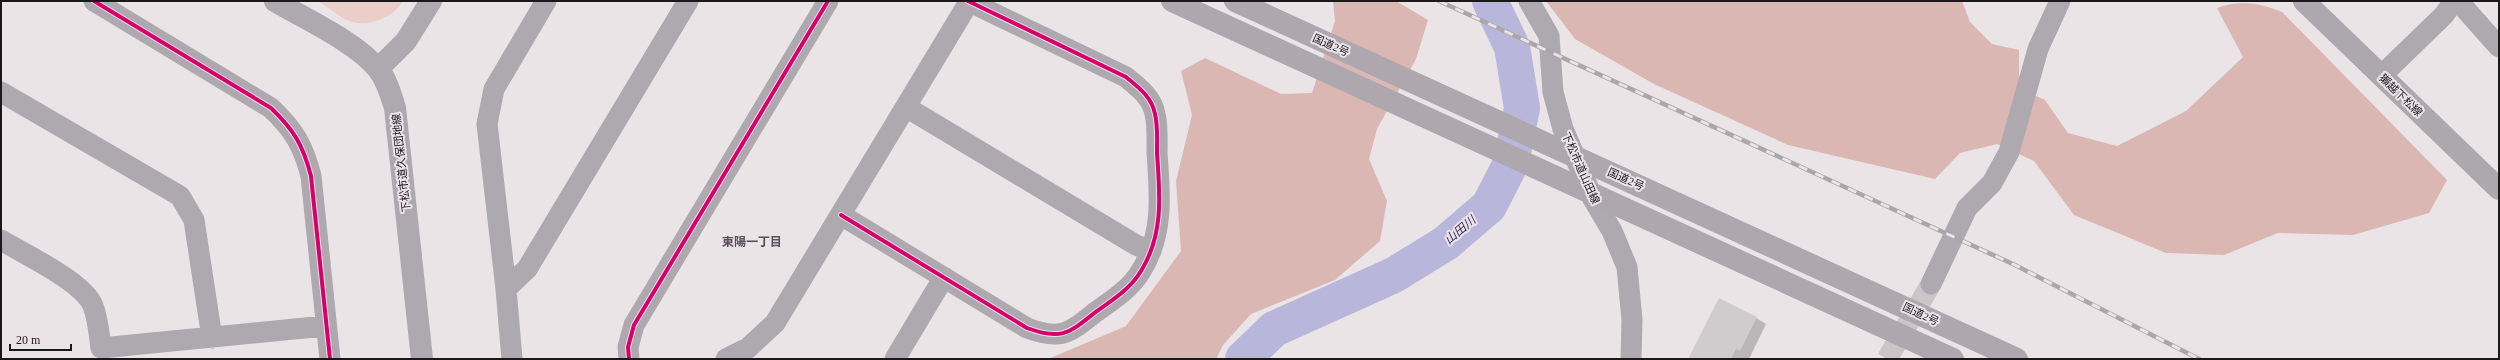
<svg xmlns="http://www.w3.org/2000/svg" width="2500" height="360" viewBox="0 0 2500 360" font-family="'Times New Roman','Noto Sans JP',serif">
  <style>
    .green { fill: #ebcdc9 }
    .forest { fill: #dbb7b3 }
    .shadow { fill: #0003 }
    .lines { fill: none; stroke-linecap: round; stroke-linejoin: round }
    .river { stroke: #b8b6db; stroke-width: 36 }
    .building { fill: #d0cbcd }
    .minor-tunnel { stroke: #cbc5c8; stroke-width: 21; stroke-dasharray: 21 10; stroke-linecap: butt }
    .minor { stroke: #aea8af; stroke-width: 21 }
    .tertiary { stroke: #aea8af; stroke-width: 22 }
    .secondary { stroke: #ada8ae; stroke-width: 22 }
    .trunk { stroke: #aea8ae; stroke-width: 22 }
    .rail-casing { stroke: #aaa7ab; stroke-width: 4.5 }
    .rail { stroke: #ece2e8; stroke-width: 3; stroke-dasharray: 9; stroke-linecap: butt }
    .cycleway-casing { stroke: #ece2e8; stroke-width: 6 }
    .cycleway { stroke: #d6006c; stroke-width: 4 }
    .labels { text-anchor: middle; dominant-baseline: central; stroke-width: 4; stroke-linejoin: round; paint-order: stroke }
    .street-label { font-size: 11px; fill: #1b181a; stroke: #ece2e8 }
    .water-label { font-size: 12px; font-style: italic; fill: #332c6b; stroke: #ece2e8 }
    .neighbourhood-label { font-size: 12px; font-weight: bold; fill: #595157; stroke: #ece2e8 }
  </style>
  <rect width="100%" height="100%" fill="#eae4e7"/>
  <path class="green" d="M 318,1 L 403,1 C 394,17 370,27 352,22 C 340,18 328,7 318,1 Z"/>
  <path class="forest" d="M 1333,1 L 1396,1 L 1428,20 L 1416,59 L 1377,129 L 1369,159 L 1387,201 L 1380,241 L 1335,280 L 1251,314 L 1223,345 L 1216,359 L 1048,359 L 1126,326 L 1181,251 L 1176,181 L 1192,115 L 1181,71 L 1205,58 L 1281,94 L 1312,93 L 1335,21 Z
    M 1546,1 L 1962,1 L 1970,22 L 1992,44 L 2019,50 L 2019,88 L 2045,100 L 2068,133 L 2117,146 L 2186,111 L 2243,57 L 2217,8 C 2241,0 2259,3 2282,12 L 2447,180 L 2429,213 L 2353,235 L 2278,233 L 2224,255 L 2166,253 L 2074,215 L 2034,161 L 1997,144 L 1960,153 L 1935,179 L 1788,145 L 1654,84 L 1575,39 Z"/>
  <path class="shadow" d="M 1756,318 L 1766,324 L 1749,359 L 1690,359 Z"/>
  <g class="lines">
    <path class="river" d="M 1243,359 L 1274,329 L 1394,275 L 1446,243 L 1489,206 L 1511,163 L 1522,108 L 1512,47 L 1490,1"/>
  </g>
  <path class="building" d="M 1719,298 L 1757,317 L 1740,351 L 1736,349 L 1731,359 L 1688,359 Z"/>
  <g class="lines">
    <path class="minor-tunnel" d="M 1887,359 L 1931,284"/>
    <path class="minor" d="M 94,1 L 271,108 C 294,130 303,145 311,176 L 330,359
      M 1529,1 L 1549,36 L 1553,92 L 1563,129 L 1593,199 L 1612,231 L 1627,267 L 1632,320 L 1631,359
      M 2458,1 L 2499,47
      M 2381,76 L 2444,15 L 2454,1
      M 1,92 L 180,196 L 194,220 L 212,338
      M 906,107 L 1136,245 L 1151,251
      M 841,215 L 1027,328 C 1062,341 1069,333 1097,311 C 1113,300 1131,288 1141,271 C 1164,234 1160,194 1157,153 C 1157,140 1158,126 1155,114 C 1152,97 1138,87 1126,77 L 968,1
      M 1,240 C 24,254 84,282 93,306 C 98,318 99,334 101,348 L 325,326
      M 1931,284 L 1967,208 L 1992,183 L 2009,152 L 2038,49 L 2060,1
      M 506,289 L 527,269 L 688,1
      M 512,359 L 506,289 L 487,124 L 494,89 L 546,1
      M 629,359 L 628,347 L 634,325 L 828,1
      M 726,359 L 748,348 L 775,323 L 969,2
      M 895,359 L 944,277"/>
    <path class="tertiary" d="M 275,1 C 305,19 356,42 378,69 C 387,80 391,95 395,108 L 422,359
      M 378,69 L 406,41 L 431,1"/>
    <path class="secondary" d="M 2304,1 L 2499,189"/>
    <path class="trunk" d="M 1172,1 L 1953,359
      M 1235,1 L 2017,359"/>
    <defs>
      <path id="rail" d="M 1439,1 L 2015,265 L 2199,359"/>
    </defs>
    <use href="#rail" class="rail-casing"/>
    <use href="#rail" class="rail"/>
    <defs>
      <path id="cycleway" d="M 94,1 L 271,108 C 294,130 303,145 311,176 L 330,359
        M 841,215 L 1027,328 C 1062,341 1069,333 1097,311 C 1113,300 1131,288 1141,271 C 1164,234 1160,194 1157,153 C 1157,140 1158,126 1155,114 C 1152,97 1138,87 1126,77 L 968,1
        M 629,359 L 628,347 L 634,325 L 828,1"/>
    </defs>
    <use href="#cycleway" class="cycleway-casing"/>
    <use href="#cycleway" class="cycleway"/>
  </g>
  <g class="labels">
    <g class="street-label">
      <text transform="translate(1331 45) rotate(24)">国道2号</text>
      <text transform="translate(2401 95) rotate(44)">獺越下松線</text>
      <text transform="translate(401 163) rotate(-96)">下松市道久保団地線</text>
      <text transform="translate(1581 168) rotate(66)">下松市道山田線</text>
      <text transform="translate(1626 179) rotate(24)">国道2号</text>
      <text transform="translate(1921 314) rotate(25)">国道2号</text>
    </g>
    <g class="water-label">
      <text transform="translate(1460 230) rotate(-40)">山田川</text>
    </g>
    <g class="neighbourhood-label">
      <text x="752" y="242">東陽一丁目</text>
    </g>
  </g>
  <rect width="2500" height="360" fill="none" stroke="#1b181a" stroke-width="4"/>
  <path d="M10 344v6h61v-6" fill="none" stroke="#1b181a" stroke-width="2"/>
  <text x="16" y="344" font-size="12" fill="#1b181a" stroke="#ece2e8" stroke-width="3" paint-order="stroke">20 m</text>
</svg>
